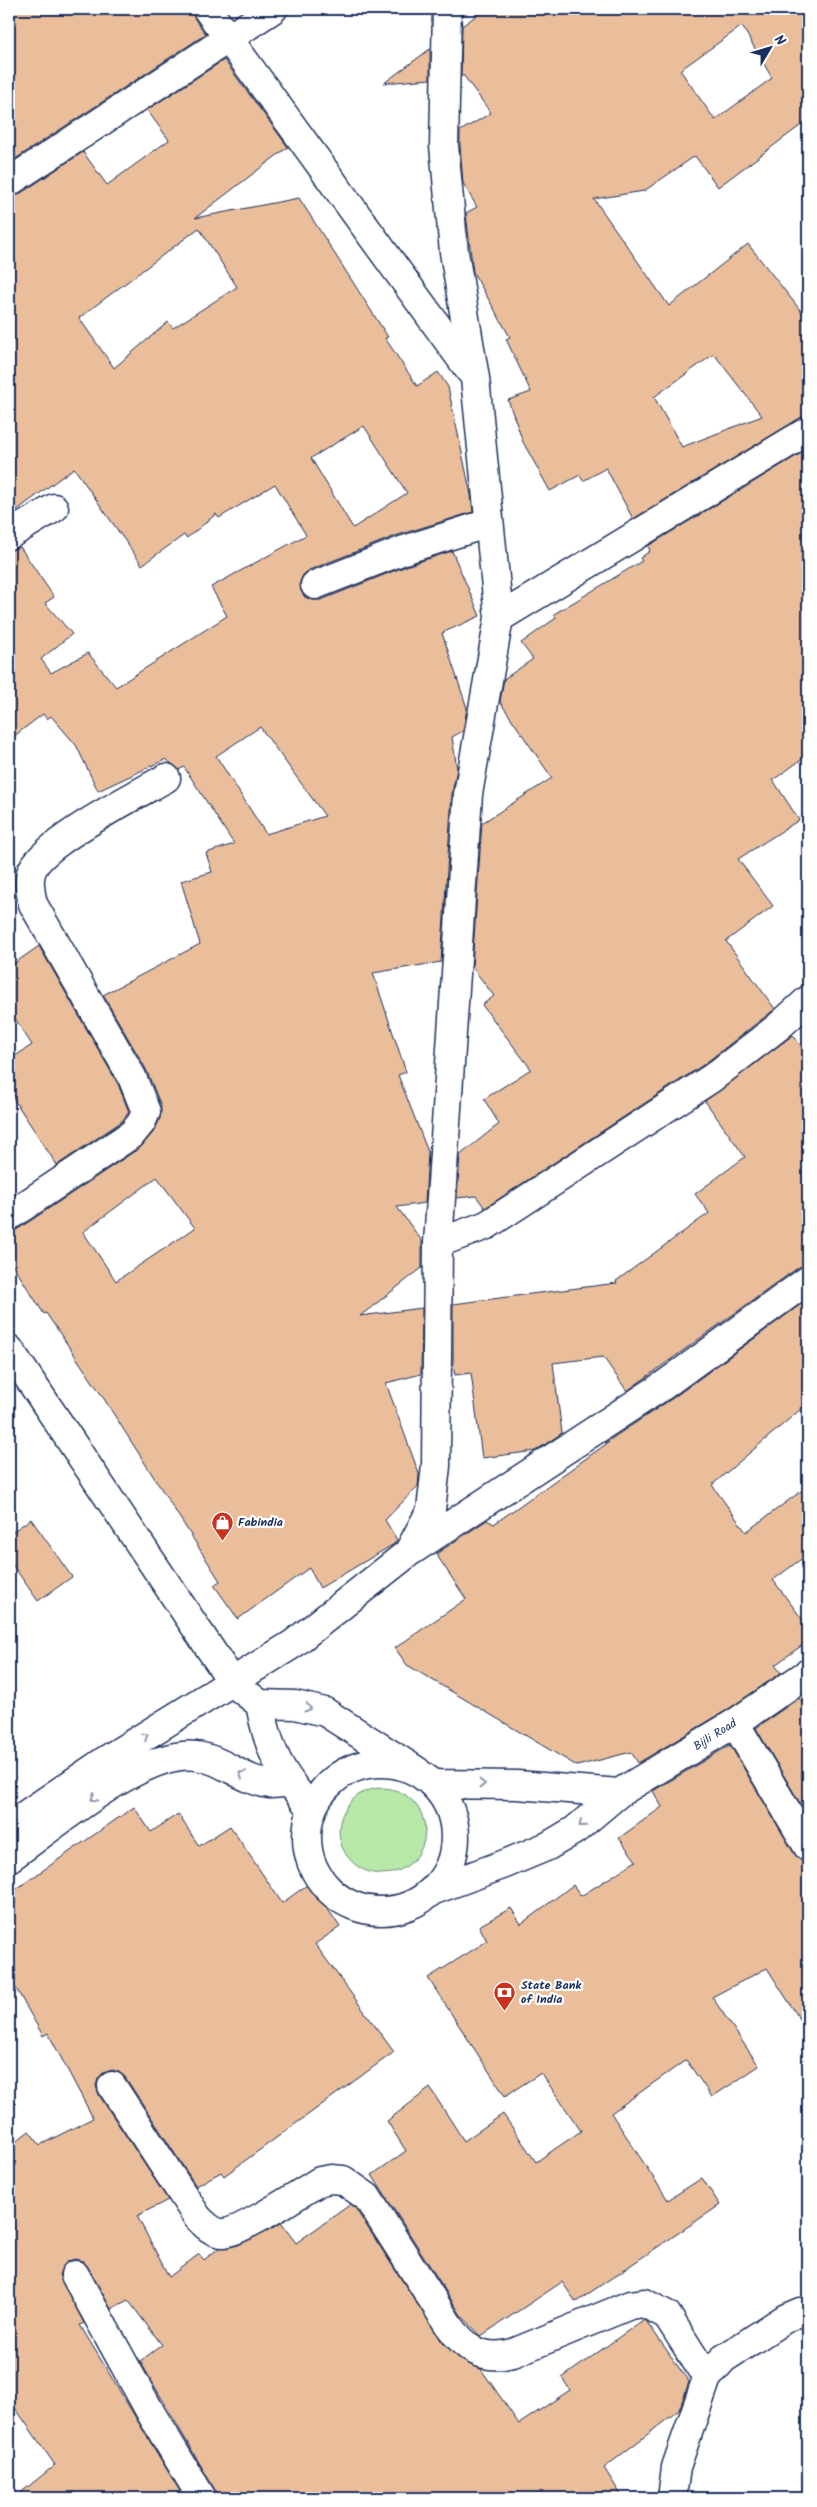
<svg xmlns="http://www.w3.org/2000/svg" width="817" height="2507" viewBox="0 0 817 2507" font-family="Kalam,sans-serif">
  <style>
    .green { fill: #b7e8a7; stroke: #698c82 }
    .building { fill: #eabe9a; stroke: #1b2f5e; fill-rule: evenodd }
    .lines { fill: none; stroke-linecap: round; stroke-linejoin: round }
    .minor-casing { stroke: #1b2f5e; stroke-width: 31 }
    .major-casing { stroke: #1b2f5e; stroke-width: 31 }
    .minor { stroke: #fff; stroke-width: 28 }
    .major { stroke: #fff; stroke-width: 28 }
    .oneway { stroke: #8d97ae }
    .labels { text-anchor: middle; dominant-baseline: central; stroke-width: 4.5; stroke-linejoin: round; paint-order: stroke }
    .poi-label { font-size: 12px; font-weight: bold; fill: #1b2f5e; stroke: #fff; text-anchor: start }
    .street-label { font-size: 12px; fill: #1b2f5e; stroke: #fff }
  </style>
  <rect width="100%" height="100%" fill="#fff"/>
  <filter id="ink" filterUnits="userSpaceOnUse"><feTurbulence type="fractalNoise" baseFrequency=".02" numOctaves="2"/><feDisplacementMap in="SourceGraphic" scale="10" xChannelSelector="R" yChannelSelector="G"/><feConvolveMatrix kernelMatrix="1 2 1 2 8 2 1 2 1" color-interpolation-filters="sRGB"/></filter>
  <g filter="url(#ink)">
    <path class="green" d="M339 1831a43 43 0 1 1 86 0a43 43 0 1 1-86 0Z"/>
    <path class="building" d="M 9,9 L 192,9 L 194,18 L 206,34 L 9,163 Z
      M 485,9 L 808,9 L 808,120 L 718,187 L 695,156 L 644,191 L 594,199 L 669,306 L 748,244 L 808,320 L 808,415 L 800,418 L 633,519 L 606,468 L 583,481 L 580,475 L 550,491 L 523,442 L 508,400 L 531,392 L 506,339 L 510,337 L 473,272 L 466,213 L 477,207 L 463,183 L 460,145 L 460,131 L 491,113 L 464,76 L 461,76 L 462,26 ZM 742,26 L 772,78 L 715,120 L 680,70 ZM 714,354 L 762,416 L 682,447 L 654,397 Z
      M 430,49 L 430,79 L 384,83 Z
      M 224,60 L 288,147 L 195,218 L 299,198 L 388,337 L 385,338 L 417,386 L 438,372 L 448,387 L 471,495 L 473,512 L 398,535 L 309,570 L 303,575 L 300,582 L 301,591 L 305,597 L 312,600 L 321,600 L 409,565 L 452,551 L 480,616 L 442,633 L 467,708 L 463,731 L 452,737 L 457,769 L 452,793 L 441,962 L 373,973 L 406,1072 L 398,1075 L 428,1152 L 425,1203 L 397,1207 L 422,1241 L 422,1268 L 360,1316 L 422,1308 L 421,1374 L 386,1383 L 419,1474 L 418,1486 L 385,1520 L 397,1540 L 394,1544 L 320,1588 L 309,1568 L 238,1619 L 214,1585 L 220,1581 L 99,1391 L 46,1313 L 44,1314 L 9,1259 L 9,1231 L 18,1229 L 141,1147 L 155,1130 L 160,1118 L 161,1106 L 146,1069 L 103,995 L 200,944 L 181,881 L 212,872 L 206,853 L 234,844 L 184,767 L 179,770 L 166,759 L 98,791 L 76,745 L 51,716 L 47,719 L 43,714 L 9,740 L 9,551 L 20,547 L 54,597 L 45,603 L 72,634 L 41,659 L 51,673 L 88,653 L 116,687 L 227,616 L 211,587 L 306,535 L 275,484 L 219,518 L 216,514 L 187,538 L 184,535 L 142,565 L 74,468 L 9,516 L 9,197 L 18,195 L 83,152 L 107,185 L 169,140 L 147,110 ZM 199,228 L 237,287 L 173,328 L 168,322 L 114,368 L 79,318 ZM 364,426 L 407,493 L 353,528 L 311,458 ZM 260,727 L 325,816 L 266,834 L 216,756 ZM 157,1177 L 195,1228 L 116,1281 L 83,1232 Z
      M 808,449 L 808,755 L 773,780 L 799,820 L 738,859 L 773,906 L 726,941 L 775,1009 L 703,1065 L 485,1208 L 476,1196 L 457,1198 L 460,1155 L 499,1124 L 484,1099 L 531,1069 L 482,1005 L 494,996 L 472,967 L 482,823 L 552,778 L 500,702 L 504,679 L 533,659 L 521,643 L 556,618 L 554,614 L 642,561 L 640,558 L 650,551 L 648,546 Z
      M 39,946 L 118,1084 L 129,1112 L 121,1122 L 57,1165 L 9,1092 L 9,1060 L 32,1045 L 9,1009 L 9,967 Z
      M 793,1035 L 808,1056 L 808,1265 L 799,1267 L 627,1391 L 603,1357 L 553,1363 L 562,1433 L 535,1451 L 482,1458 L 471,1373 L 455,1375 L 453,1366 L 453,1304 L 617,1283 L 616,1281 L 709,1213 L 695,1194 L 745,1157 L 705,1101 Z
      M 808,1299 L 808,1403 L 712,1485 L 746,1532 L 808,1486 L 808,1554 L 773,1580 L 808,1627 L 808,1641 L 775,1665 L 781,1673 L 727,1710 L 638,1763 L 631,1752 L 577,1766 L 407,1665 L 395,1648 L 466,1599 L 436,1554 L 487,1520 L 494,1524 L 609,1442 L 605,1443 L 673,1398 Z
      M 31,1519 L 72,1577 L 38,1601 L 9,1560 L 9,1534 Z
      M 799,1698 L 808,1710 L 808,1817 L 756,1728 Z
      M 730,1745 L 795,1855 L 801,1861 L 808,1863 L 808,2032 L 767,1968 L 712,1997 L 759,2066 L 712,2097 L 686,2060 L 611,2113 L 668,2200 L 702,2178 L 720,2205 L 576,2302 L 562,2282 L 481,2336 L 461,2315 L 372,2175 L 406,2151 L 387,2121 L 430,2088 L 464,2141 L 503,2114 L 536,2162 L 581,2131 L 541,2073 L 505,2096 L 428,1978 L 487,1941 L 479,1926 L 511,1908 L 521,1924 L 573,1885 L 581,1896 L 636,1861 L 619,1838 L 662,1807 L 653,1791 Z
      M 134,1807 L 151,1832 L 178,1814 L 199,1846 L 230,1826 L 282,1903 L 310,1883 L 340,1927 L 315,1944 L 394,2052 L 224,2176 L 221,2172 L 196,2186 L 125,2077 L 119,2072 L 112,2070 L 103,2073 L 98,2079 L 96,2086 L 99,2095 L 168,2200 L 137,2216 L 169,2277 L 199,2254 L 204,2260 L 219,2248 L 238,2245 L 281,2223 L 296,2243 L 351,2204 L 355,2208 L 442,2342 L 460,2359 L 481,2369 L 519,2424 L 570,2390 L 562,2378 L 643,2320 L 647,2322 L 689,2382 L 679,2410 L 604,2468 L 623,2498 L 218,2498 L 215,2490 L 140,2361 L 162,2345 L 128,2300 L 111,2309 L 88,2267 L 83,2261 L 75,2259 L 68,2261 L 62,2267 L 59,2275 L 84,2323 L 80,2325 L 184,2498 L 14,2498 L 55,2465 L 9,2399 L 9,2147 L 29,2131 L 40,2145 L 93,2118 L 48,2033 L 43,2036 L 9,1976 L 9,1894 Z"/>
    <g class="lines">
      <defs>
        <path id="minor" d="M 207,9 L 470,371
          M 9,182 L 273,9
          M 9,535 L 54,508
          M 315,585 L 404,550 L 489,523
          M 499,618 L 808,431
          M 9,1216 L 132,1134 L 141,1123 L 146,1112 L 132,1077 L 33,904 C 31,894 28,883 31,873 C 38,845 138,794 166,778
          M 438,1243 L 487,1225 L 712,1078 L 778,1027 L 808,1000
          M 411,1551 L 664,1385 L 808,1280
          M 735,1723 L 808,1847
          M 9,1826 L 103,1762 L 293,1644 L 408,1553 L 431,1510 L 436,1466 L 438,1243 L 468,794 L 499,618 L 475,378 L 454,252 L 444,146 L 447,9
          M 9,1858 C 53,1828 142,1749 196,1756 C 223,1759 243,1781 270,1784 C 276,1784 283,1783 289,1782
          M 112,2086 L 198,2218 C 205,2225 214,2234 224,2233 C 241,2232 302,2192 320,2181 L 331,2179 L 343,2180 L 367,2197 L 448,2324 C 466,2349 482,2361 513,2353 L 630,2305 L 644,2303 L 667,2315 L 707,2378
          M 75,2275 L 152,2415 L 202,2498
          M 672,2498 L 676,2467 L 707,2378 L 723,2359 L 786,2318 L 800,2312 L 808,2313"/>
        <path id="major" d="M 9,1349 L 233,1683 L 260,1704 L 295,1705 L 325,1712 L 417,1771
          M 260,1704 C 269,1753 280,1772 312,1810
          M307 1837a74 74 0 1 1 148 0a74 74 0 1 1-148 0Z
          M 434,1784 L 517,1785 L 619,1793
          M 434,1890 L 505,1864 L 548,1846 L 575,1830 L 619,1793 L 735,1723 L 808,1673"/>
      </defs>
      <use href="#minor" class="minor-casing"/>
      <use href="#major" class="major-casing"/>
      <use href="#minor" class="minor"/>
      <use href="#major" class="major"/>
    </g>
    <defs><path id="oneway-chevron" d="M-2-3.5L2.5 0L-2 3.5" fill="none" stroke-width="1.6" stroke-linecap="round" stroke-linejoin="round" transform="scale(1.25)"/></defs>
    <g class="oneway">
      <use href="#oneway-chevron" transform="translate(308 1708) rotate(14)"/>
      <use href="#oneway-chevron" transform="translate(145 1736) rotate(-31)"/>
      <use href="#oneway-chevron" transform="translate(242 1774) rotate(-151)"/>
      <use href="#oneway-chevron" transform="translate(482 1784)"/>
      <use href="#oneway-chevron" transform="translate(94 1798) rotate(148)"/>
      <use href="#oneway-chevron" transform="translate(582 1824) rotate(140)"/>
    </g>
  </g>
  <defs>
    <symbol id="shop-pin" viewBox="-11 -11 22 30"><path d="M0 17L-7.5 6A9.5 9.5 0 1 1 7.5 6Z" fill="#c8321e" stroke="#fff"/><path d="M-5-2.5h2.3a2.7 3.5 0 0 1 5.4 0H5L5.5 6h-11ZM-1.5-2.5h3a1.5 2.3 0 0 0-3 0Z" fill="#fff"/></symbol>
    <symbol id="bank-pin" viewBox="-11 -11 22 30"><path d="M0 17L-7.5 6A9.5 9.5 0 1 1 7.5 6Z" fill="#c8321e" stroke="#fff"/><path d="M-6-4H6V4H-6ZM0-2.3a2.3 2.3 0 1 0 0 4.6a2.3 2.3 0 1 0 0-4.6Z" fill="#fff"/></symbol>
  </defs>
  <g fill-rule="evenodd">
    <use href="#shop-pin" x="210" y="1510" width="25" height="34"/>
    <use href="#bank-pin" x="492" y="1980" width="25" height="34"/>
  </g>
  <g class="labels">
    <g class="poi-label">
      <text x="238" y="1522">Fabindia</text>
      <text x="521" y="1985">State Bank<tspan x="521" dy="14">of India</tspan></text>
    </g>
    <g class="street-label">
      <text transform="translate(715 1735) rotate(-32)">Bijli Road</text>
    </g>
  </g>
  <rect width="817" height="2507" fill="none" stroke="#fff" stroke-width="30"/>
  <rect x="15" y="15" width="787" height="2477" fill="none" stroke="#1b2f5e" stroke-width="2" filter="url(#ink)"/>
  <g transform="translate(770 48) rotate(52)" stroke="#ffffff" stroke-width="4" paint-order="stroke">
  <path d="M0-4L9 19L0 12L-9 19Z" fill="#1b2f5e"/>
  <text y="-8" font-size="14" font-weight="bold" text-anchor="middle" fill="#1b2f5e">N</text>
  </g>
</svg>
